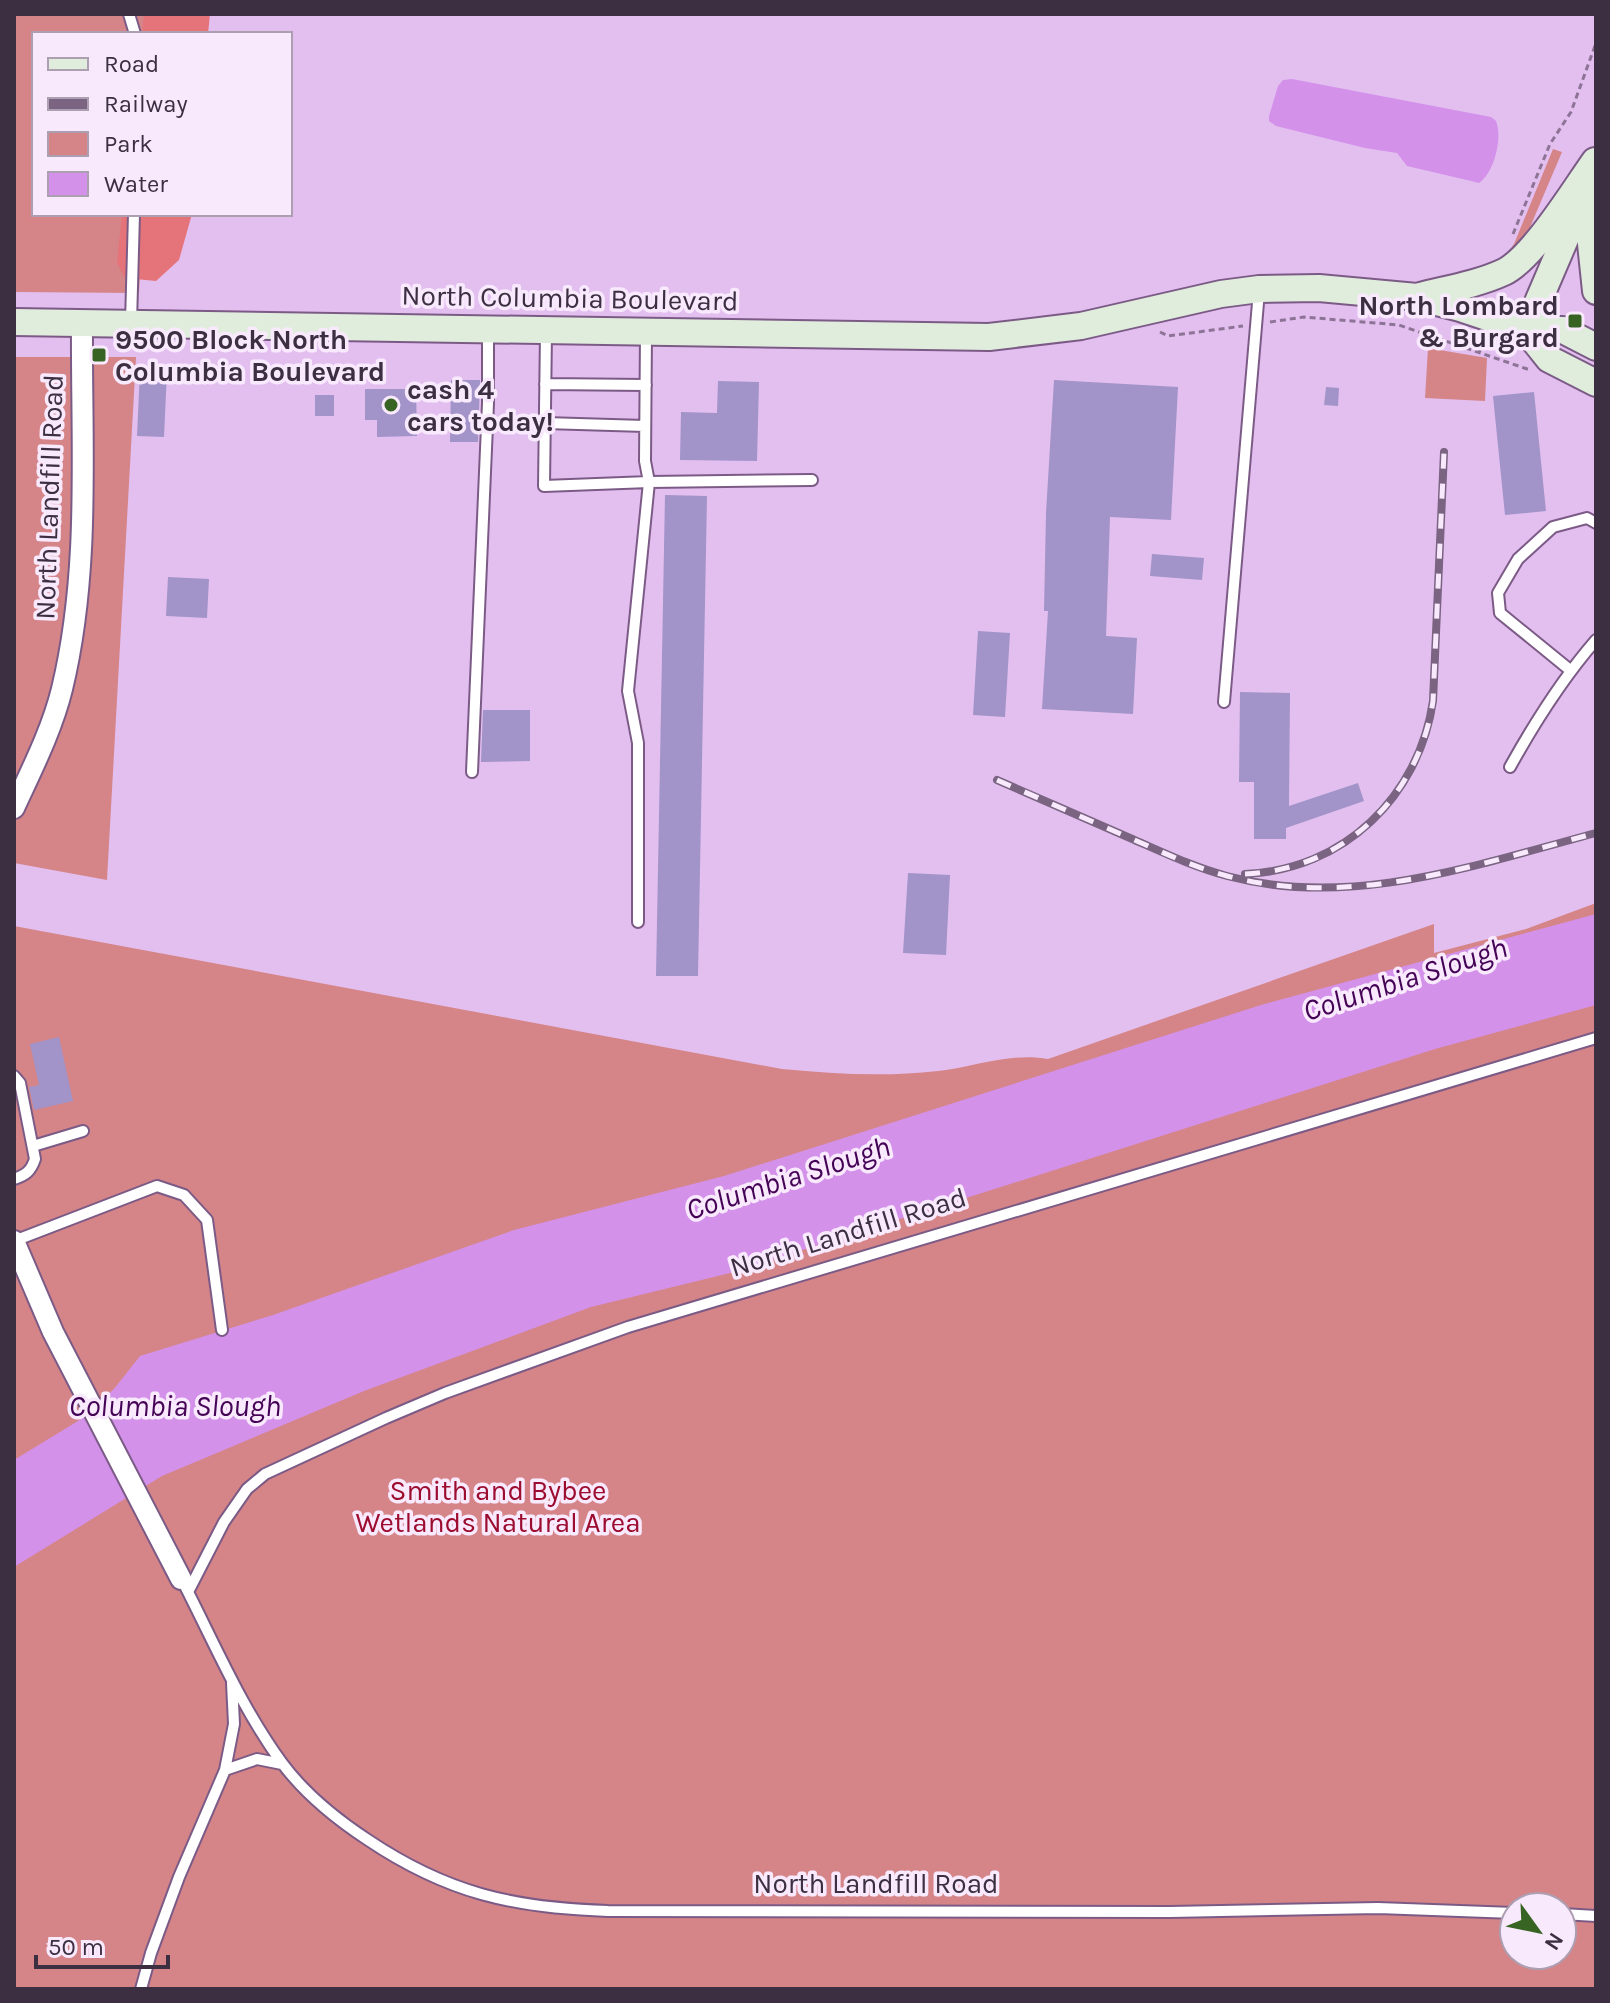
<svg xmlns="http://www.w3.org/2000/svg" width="1610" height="2003" viewBox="0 0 1610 2003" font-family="Karla,sans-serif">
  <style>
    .green { fill: #d58588; fill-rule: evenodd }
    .forest { fill: #e5737a }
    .water { fill: #d391ea }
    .building { fill: #a293c8 }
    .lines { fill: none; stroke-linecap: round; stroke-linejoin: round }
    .service-casing { stroke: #7b5b86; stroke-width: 14 }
    .minor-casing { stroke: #7b5b86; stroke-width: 24 }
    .secondary-casing { stroke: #7b5b86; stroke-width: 30 }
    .path { stroke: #8d7496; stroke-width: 3; stroke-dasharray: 6 4; stroke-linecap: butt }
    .service { stroke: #fff; stroke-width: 10 }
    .minor { stroke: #fff; stroke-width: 20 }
    .secondary { stroke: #e0eddc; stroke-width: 26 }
    .rail-casing { stroke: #7a6482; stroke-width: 8 }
    .rail { stroke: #f8e9fd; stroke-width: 5; stroke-dasharray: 15; stroke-linecap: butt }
    .poi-dot { fill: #376423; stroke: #f8e9fd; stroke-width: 3 }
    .labels { text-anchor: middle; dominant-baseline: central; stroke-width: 7; stroke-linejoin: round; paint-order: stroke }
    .street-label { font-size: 28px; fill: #3d2f42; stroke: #f8e9fd }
    .poi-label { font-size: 28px; font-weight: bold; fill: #3d2f42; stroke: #f8e9fd; text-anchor: start }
    .park-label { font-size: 28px; fill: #9c0c2f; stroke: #f8e9fd }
    .water-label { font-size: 30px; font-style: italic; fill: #450356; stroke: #f8e9fd }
  </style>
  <rect width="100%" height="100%" fill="#e3bff0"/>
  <path class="green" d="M 14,14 L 154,14 L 153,34 L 34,34 L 34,214 L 143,214 L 139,293 L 14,292 Z
    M 1553,149 L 1562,152 L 1528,232 L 1520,246 L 1505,256 L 1514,244 Z
    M 1428,348 L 1487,358 L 1485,401 L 1425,398 Z
    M 14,357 L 136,357 L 107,880 L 14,863 Z
    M 1596,903 L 1596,1989 L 14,1989 L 14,926 L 782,1069 C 834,1074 885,1077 938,1071 C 974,1067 1012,1052 1048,1059 L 1434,924 L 1434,953 L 1526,929 ZM 1514,1907 L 1562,1907 L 1562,1955 L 1514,1955 Z"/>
  <path class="forest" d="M 144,14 L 210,14 L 208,34 L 142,34 Z
    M 122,214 L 192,214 L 179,260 L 156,281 L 125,278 L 117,263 Z"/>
  <path class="water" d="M 1292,79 L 1491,117 L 1496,121 C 1503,138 1494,173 1479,183 L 1471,181 L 1407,166 L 1397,153 L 1365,148 L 1276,126 L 1269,121 L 1269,116 L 1278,86 L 1283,80 Z
    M 1596,914 L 1596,1005 L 1435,1049 L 730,1273 L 591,1307 L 364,1391 L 162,1476 L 14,1567 L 14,1460 L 78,1421 L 114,1389 L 140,1356 L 273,1315 L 514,1230 L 724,1176 L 1261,1005 Z"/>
  <path class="building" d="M 140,370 L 167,371 L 164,437 L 137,436 Z
    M 451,380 L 480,380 L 478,442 L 450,442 Z
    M 1054,380 L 1178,387 L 1171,520 L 1110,517 L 1106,636 L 1137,638 L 1133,714 L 1042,709 L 1048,611 L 1044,611 L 1046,513 Z
    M 718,381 L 759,382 L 757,461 L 680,460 L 681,412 L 717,413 Z
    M 1326,387 L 1339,388 L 1338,406 L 1324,405 Z
    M 365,389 L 416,389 L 417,436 L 377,437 L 377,420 L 365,420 Z
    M 1534,392 L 1546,511 L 1505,515 L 1493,396 Z
    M 315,395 L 334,395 L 334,416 L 315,416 Z
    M 665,495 L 707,496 L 698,976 L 656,976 Z
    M 1152,554 L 1204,558 L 1202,580 L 1150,576 Z
    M 168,577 L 209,579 L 207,618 L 166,616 Z
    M 978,631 L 1010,633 L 1005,717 L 973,715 Z
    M 1240,692 L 1290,693 L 1289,806 L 1358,783 L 1364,801 L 1286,828 L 1286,839 L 1254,839 L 1254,782 L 1239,782 Z
    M 483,710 L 530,710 L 530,761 L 481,762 Z
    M 908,873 L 950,875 L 946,955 L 903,953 Z
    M 59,1037 L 73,1101 L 34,1110 L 29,1087 L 39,1085 L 30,1044 Z"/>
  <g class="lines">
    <defs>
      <path id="service" d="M 129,14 L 135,34
        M 131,323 L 134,214
        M 546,332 L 544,486 L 649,482 L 628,691 L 638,743 L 638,922
        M 646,332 L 645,461 L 649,482 L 812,480
        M 545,384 L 646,385
        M 545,423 L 645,426
        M 1570,670 L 1500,613 L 1498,593 L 1518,559 L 1553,527 L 1587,518 L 1596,523
        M 1224,702 L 1259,291
        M 1510,767 C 1535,722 1562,679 1596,640
        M 472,772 L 488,403 L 488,331
        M 14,1076 L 20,1083 L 35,1159 C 31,1171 26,1175 14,1179
        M 33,1146 L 83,1131
        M 14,1241 L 157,1186 L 184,1195 L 207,1220 L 222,1330
        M 186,1588 C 216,1647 243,1710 282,1763 C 305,1794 336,1819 368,1840 C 447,1893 513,1908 608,1911 L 1170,1912 L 1378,1908 L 1514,1913
        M 188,1592 L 224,1522 L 247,1489 L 265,1474 L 386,1418 L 445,1393 L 628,1327 L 1596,1038
        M 225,1770 L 257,1759 L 282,1764
        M 1562,1914 L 1596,1916
        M 141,1989 L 151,1953 L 179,1877 L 225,1770 L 234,1724 L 232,1683"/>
      <path id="minor" d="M 14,808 C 31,771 52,730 62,689 C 91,569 81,444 82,322
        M 14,1241 L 53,1332 L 181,1579"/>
      <path id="secondary" d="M 1586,196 L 1596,291
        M 1420,296 C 1448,289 1478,284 1504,272 C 1533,258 1575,189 1595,161
        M 14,322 L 989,337 L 1081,326 L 1221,294 L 1259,289 L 1319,288 L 1417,297 L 1460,308 L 1526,330 L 1563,330 L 1596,347
        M 1526,330 L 1586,190
        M 1526,330 L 1549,359 L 1596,383"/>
    </defs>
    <use href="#service" class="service-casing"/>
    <use href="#minor" class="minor-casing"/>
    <use href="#secondary" class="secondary-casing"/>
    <path class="path" d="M 1513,234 L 1550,144 L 1571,112 L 1596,43
      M 1270,322 L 1304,317 L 1399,325 L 1530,370
      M 1160,332 L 1168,336 L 1243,326
      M 1479,353 L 1485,337"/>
    <use href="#service" class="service"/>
    <use href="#minor" class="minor"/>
    <use href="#secondary" class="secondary"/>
    <defs>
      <path id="rail" d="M 997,780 C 1041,799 1086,819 1130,838 C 1162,852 1193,867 1227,876 C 1352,909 1475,865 1596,833
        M 1245,874 C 1344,870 1419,796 1433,701 L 1444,452"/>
    </defs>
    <use href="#rail" class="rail-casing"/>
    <use href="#rail" class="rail"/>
  </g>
  <g class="poi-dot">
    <rect x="1567" y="313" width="16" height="16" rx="4"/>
    <rect x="91" y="347" width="16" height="16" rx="4"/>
    <circle cx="391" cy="405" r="8"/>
  </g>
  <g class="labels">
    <g class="street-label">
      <text transform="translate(570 298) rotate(1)">North Columbia Boulevard</text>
      <text transform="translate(49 497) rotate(-88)">North Landfill Road</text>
      <text transform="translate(848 1232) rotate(-17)">North Landfill Road</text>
      <text x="876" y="1883">North Landfill Road</text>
    </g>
    <g class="poi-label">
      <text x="1559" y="305" text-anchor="end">North Lombard<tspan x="1559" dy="32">&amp; Burgard</tspan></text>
      <text x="115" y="339">9500 Block North<tspan x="115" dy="32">Columbia Boulevard</tspan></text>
      <text x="407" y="389">cash 4<tspan x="407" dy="32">cars today!</tspan></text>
    </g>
    <g class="park-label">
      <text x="498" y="1490">Smith and Bybee<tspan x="498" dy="32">Wetlands Natural Area</tspan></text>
    </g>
    <g class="water-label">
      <text transform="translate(1405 979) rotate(-18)">Columbia Slough</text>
      <text transform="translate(788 1178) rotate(-18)">Columbia Slough</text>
      <text x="175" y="1406">Columbia Slough</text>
    </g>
  </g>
  <rect width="1610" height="2003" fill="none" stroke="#3d2f42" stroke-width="32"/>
  <rect x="32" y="32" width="260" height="184" fill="#f8e9fd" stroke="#ad9fb2" stroke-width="2"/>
  <rect x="48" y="58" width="40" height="12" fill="#e0eddc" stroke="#ad9fb2" stroke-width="2"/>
  <text x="104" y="72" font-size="24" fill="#3d2f42">Road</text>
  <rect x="48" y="98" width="40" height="12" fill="#7a6482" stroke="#ad9fb2" stroke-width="2"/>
  <text x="104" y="112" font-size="24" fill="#3d2f42">Railway</text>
  <rect x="48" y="132" width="40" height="24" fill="#d58588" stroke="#ad9fb2" stroke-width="2"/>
  <text x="104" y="152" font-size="24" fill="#3d2f42">Park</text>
  <rect x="48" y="172" width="40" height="24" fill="#d391ea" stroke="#ad9fb2" stroke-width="2"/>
  <text x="104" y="192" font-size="24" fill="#3d2f42">Water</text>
  <g transform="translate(1538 1931) rotate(123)"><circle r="38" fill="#f8e9fd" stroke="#ad9fb2" stroke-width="2"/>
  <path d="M0-6L14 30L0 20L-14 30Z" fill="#376423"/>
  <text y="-12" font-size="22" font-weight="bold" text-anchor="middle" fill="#3d2f42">N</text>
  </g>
  <path d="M36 1955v12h132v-12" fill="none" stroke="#3d2f42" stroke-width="4"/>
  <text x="48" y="1955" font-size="24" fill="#3d2f42" stroke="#f8e9fd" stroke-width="6" paint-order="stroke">50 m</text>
</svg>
